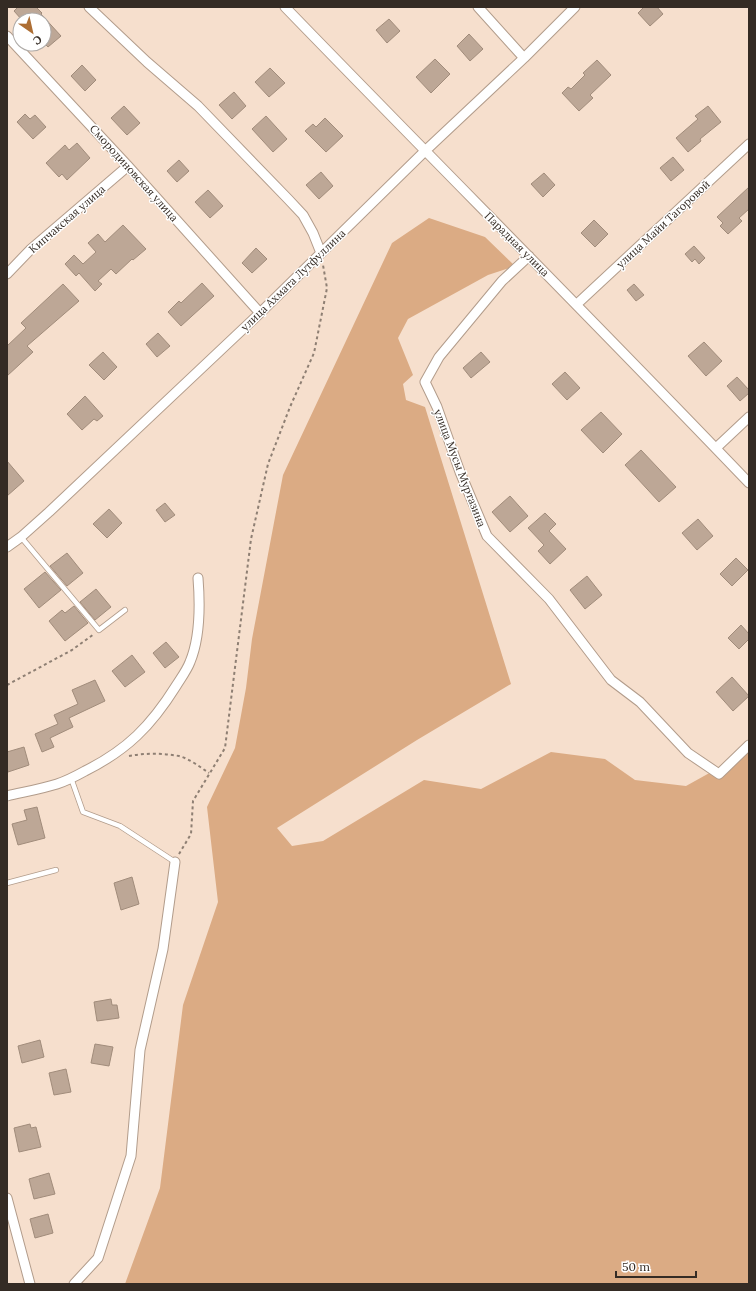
<svg xmlns="http://www.w3.org/2000/svg" width="756" height="1291" viewBox="0 0 756 1291" font-family="Lora,serif">
  <style>
    .forest { fill: #dbab84 }
    .building { fill: #bda796; stroke: #a18c7b }
    .lines { fill: none; stroke-linecap: round; stroke-linejoin: round }
    .lane-casing { stroke: #b29c8b; stroke-width: 6 }
    .street-casing { stroke: #b29c8b; stroke-width: 11 }
    .path { stroke: #8e7f73; stroke-width: 2; stroke-dasharray: 3 3; stroke-linecap: butt }
    .lane { stroke: #fff; stroke-width: 4.5 }
    .street { stroke: #fff; stroke-width: 9 }
    .labels { text-anchor: middle; dominant-baseline: central; stroke-width: 3; stroke-linejoin: round; paint-order: stroke }
    .street-label { font-size: 11px; fill: #342b24; stroke: #fff }
  </style>
  <rect width="100%" height="100%" fill="#f6dfcd"/>
  <path class="forest" d="M 429,218 L 485,237 L 515,266 L 488,275 L 408,319 L 398,338 L 413,375 L 403,384 L 406,400 L 425,407 L 511,684 L 417,740 L 277,828 L 292,846 L 323,841 L 424,780 L 481,789 L 551,752 L 605,759 L 635,780 L 686,786 L 749,751 L 749,1284 L 125,1284 L 160,1188 L 183,1005 L 218,902 L 207,807 L 235,748 L 246,688 L 252,639 L 283,475 L 392,243 Z"/>
  <path class="building" d="M 18,7 L 36,7 L 42,13 L 41,14 L 61,36 L 48,47 L 44,43 L 44,20 L 22,20 L 14,11 Z
    M 644,7 L 657,7 L 663,14 L 650,26 L 638,13 Z
    M 389,19 L 400,31 L 387,43 L 376,30 Z
    M 469,34 L 483,49 L 470,61 L 457,46 Z
    M 435,59 L 450,74 L 431,93 L 416,77 Z
    M 597,60 L 611,75 L 590,95 L 593,98 L 579,111 L 562,93 L 568,87 L 571,89 L 585,75 L 583,73 Z
    M 82,65 L 96,80 L 85,91 L 71,76 Z
    M 270,68 L 285,83 L 269,97 L 255,82 Z
    M 234,92 L 246,106 L 232,119 L 219,105 Z
    M 124,106 L 140,123 L 127,135 L 111,118 Z
    M 708,106 L 721,122 L 700,139 L 701,141 L 688,152 L 676,138 L 698,119 L 695,116 Z
    M 25,114 L 30,119 L 35,115 L 46,127 L 33,139 L 17,122 Z
    M 266,116 L 287,139 L 273,152 L 252,129 Z
    M 325,118 L 343,136 L 326,152 L 305,131 L 313,124 L 316,127 Z
    M 77,143 L 90,158 L 67,180 L 62,174 L 59,177 L 46,163 L 65,145 L 69,150 Z
    M 673,157 L 684,170 L 671,181 L 660,168 Z
    M 179,160 L 189,171 L 177,182 L 167,171 Z
    M 321,172 L 333,186 L 319,199 L 306,185 Z
    M 544,173 L 555,185 L 543,197 L 531,184 Z
    M 749,187 L 749,209 L 739,218 L 742,221 L 728,234 L 720,226 L 723,223 L 717,217 Z
    M 208,190 L 223,206 L 210,218 L 195,202 Z
    M 594,220 L 608,234 L 595,247 L 581,233 Z
    M 123,225 L 146,249 L 133,260 L 132,259 L 116,274 L 111,269 L 98,281 L 102,284 L 95,291 L 79,273 L 76,276 L 65,264 L 74,255 L 83,264 L 96,252 L 88,243 L 98,234 L 105,242 Z
    M 694,246 L 705,258 L 699,264 L 695,259 L 692,262 L 685,254 Z
    M 256,248 L 267,259 L 252,273 L 242,263 Z
    M 202,283 L 214,296 L 181,326 L 168,312 L 179,301 L 181,303 Z
    M 63,284 L 79,301 L 27,346 L 33,352 L 7,376 L 7,346 L 26,328 L 21,323 Z
    M 634,284 L 644,295 L 636,301 L 627,290 Z
    M 158,333 L 170,346 L 157,357 L 146,344 Z
    M 704,342 L 722,361 L 706,376 L 688,356 Z
    M 103,352 L 117,367 L 104,380 L 89,365 Z
    M 481,352 L 490,362 L 471,378 L 463,368 Z
    M 565,372 L 580,388 L 567,400 L 552,384 Z
    M 737,377 L 749,390 L 749,393 L 740,401 L 727,386 Z
    M 85,396 L 103,416 L 97,421 L 94,419 L 82,430 L 67,414 Z
    M 601,412 L 622,434 L 603,453 L 581,430 Z
    M 641,450 L 676,487 L 659,502 L 625,465 Z
    M 7,461 L 24,481 L 7,496 Z
    M 510,496 L 528,516 L 510,532 L 492,512 Z
    M 165,503 L 175,515 L 165,522 L 156,510 Z
    M 109,509 L 122,523 L 107,538 L 93,524 Z
    M 545,513 L 556,524 L 549,531 L 566,549 L 550,564 L 538,551 L 544,545 L 528,528 Z
    M 698,519 L 713,536 L 697,550 L 682,533 Z
    M 67,553 L 83,573 L 67,586 L 50,566 Z
    M 736,558 L 748,570 L 732,586 L 720,574 Z
    M 45,572 L 61,590 L 39,608 L 24,589 Z
    M 587,576 L 602,595 L 585,609 L 570,590 Z
    M 96,589 L 111,607 L 95,620 L 80,602 Z
    M 74,606 L 88,623 L 65,641 L 49,621 L 62,610 L 65,613 Z
    M 741,625 L 749,634 L 749,639 L 739,649 L 728,638 Z
    M 166,642 L 179,657 L 165,668 L 153,653 Z
    M 132,655 L 145,672 L 125,687 L 112,671 Z
    M 732,677 L 749,696 L 733,711 L 716,692 Z
    M 95,680 L 105,701 L 69,718 L 73,727 L 50,738 L 54,747 L 42,752 L 35,734 L 58,724 L 54,715 L 78,704 L 72,690 Z
    M 24,747 L 29,765 L 8,772 L 7,767 L 7,752 Z
    M 37,807 L 45,838 L 18,845 L 12,824 L 27,820 L 24,810 Z
    M 132,877 L 139,904 L 121,910 L 114,883 Z
    M 111,999 L 112,1005 L 117,1005 L 119,1018 L 97,1021 L 94,1002 Z
    M 40,1040 L 44,1057 L 22,1063 L 18,1046 Z
    M 95,1044 L 113,1047 L 109,1066 L 91,1063 Z
    M 66,1069 L 71,1092 L 54,1095 L 49,1073 Z
    M 30,1124 L 31,1128 L 36,1127 L 41,1147 L 19,1152 L 14,1128 Z
    M 49,1173 L 55,1194 L 34,1199 L 29,1179 Z
    M 48,1214 L 53,1233 L 35,1238 L 30,1219 Z"/>
  <g class="lines">
    <defs>
      <path id="lane" d="M 21,537 L 99,630 L 125,610
        M 71,778 L 83,812 L 120,826 L 175,862
        M 7,883 L 56,870"/>
      <path id="street" d="M 89,7 L 147,62 L 198,106 L 288,199 L 303,215 L 313,233 L 321,253
        M 285,7 C 439,166 596,323 749,483
        M 478,7 L 524,58
        M 7,36 L 128,166 L 260,313
        M 529,256 L 502,281 L 439,357 L 425,382 L 437,407 L 460,472 L 487,536 L 549,599 L 611,680 L 640,702 L 688,753 L 719,774 L 749,745
        M 7,274 L 30,250 L 128,166
        M 577,304 L 749,144
        M 716,448 L 749,417
        M 7,547 L 21,537 L 49,512 L 260,313 L 425,151 L 524,58 L 575,7
        M 7,796 C 24,792 41,789 57,784 C 66,781 76,776 85,771 C 127,750 151,726 176,686 C 181,678 187,670 190,662 C 200,638 200,603 198,578
        M 7,1198 L 30,1284
        M 74,1284 L 98,1258 L 131,1156 L 140,1050 L 163,949 L 175,862"/>
    </defs>
    <use href="#lane" class="lane-casing"/>
    <use href="#street" class="street-casing"/>
    <path class="path" d="M 7,685 L 72,650 L 94,634
      M 129,756 C 145,753 162,753 179,756 C 190,759 200,767 209,773
      M 179,854 L 191,834 L 193,801 L 225,748 L 251,539 L 268,464 L 290,407 L 314,353 L 327,288 L 323,265"/>
    <use href="#lane" class="lane"/>
    <use href="#street" class="street"/>
  </g>
  <g class="labels">
    <g class="street-label">
      <text transform="translate(134 173) rotate(48)">Смородиновская улица</text>
      <text transform="translate(67 219) rotate(-41)">Кипчакская улица</text>
      <text transform="translate(663 224) rotate(-43)">улица Майи Тагоровой</text>
      <text transform="translate(517 244) rotate(45)">Парадная улица</text>
      <text transform="translate(293 280) rotate(-44)">улица Ахмата Лутфуллина</text>
      <text transform="translate(460 468) rotate(69)">улица Мусы Муртазина</text>
    </g>
  </g>
  <rect width="756" height="1291" fill="none" stroke="#342b24" stroke-width="16"/>
  <g transform="translate(32 32) rotate(146)"><circle r="19" fill="#ffffff" stroke="#aeaaa7"/>
  <path d="M0-3L7 15L0 10L-7 15Z" fill="#ad6e34"/>
  <text y="-6" font-size="11" font-weight="bold" text-anchor="middle" fill="#342b24">С</text>
  </g>
  <path d="M616 1271v6h80v-6" fill="none" stroke="#342b24" stroke-width="2"/>
  <text x="622" y="1271" font-size="12" fill="#342b24" stroke="#ffffff" stroke-width="3" paint-order="stroke">50 m</text>
</svg>
